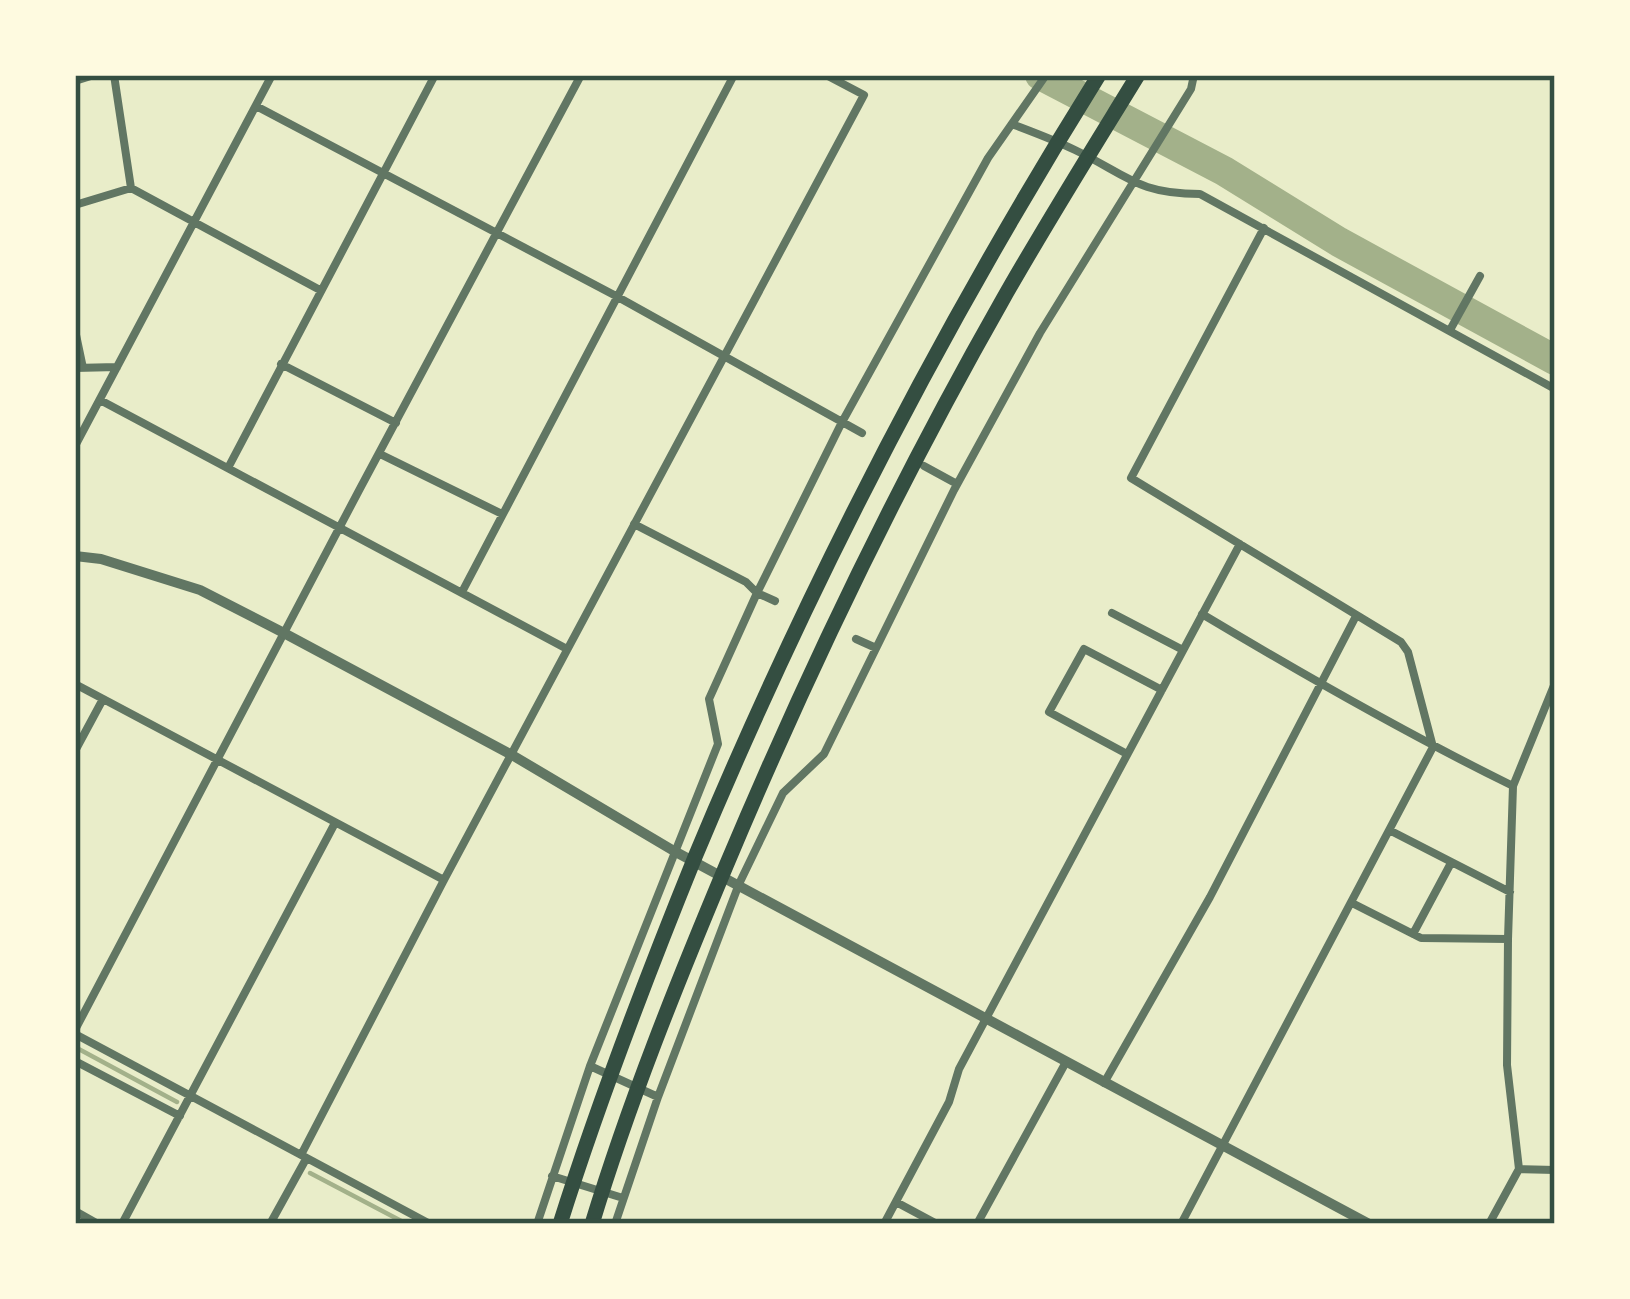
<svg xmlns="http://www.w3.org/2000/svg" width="1630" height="1299" viewBox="0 0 1630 1299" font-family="Lora,serif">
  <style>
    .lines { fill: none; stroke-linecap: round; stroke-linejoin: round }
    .stream { stroke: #a3b18a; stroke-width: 4.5 }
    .river { stroke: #a3b18a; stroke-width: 30 }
    .minor { stroke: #617663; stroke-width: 8 }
    .tertiary { stroke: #617663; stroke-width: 10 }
    .motorway { stroke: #344e41; stroke-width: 15 }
    .neatline { fill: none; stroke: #344e41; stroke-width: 4.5 }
  </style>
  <rect width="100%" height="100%" fill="#e9edc9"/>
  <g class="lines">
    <path class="stream" d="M 75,1047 L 177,1102
      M 310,1173 L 407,1224"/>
    <path class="river" d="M 1040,75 L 1224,171 L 1339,242 L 1555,360"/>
    <path class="minor" d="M 114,75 L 131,188
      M 75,81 L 94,75
      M 256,106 L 616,296 L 862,433
      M 1012,124 C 1033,132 1055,140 1075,150 C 1127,175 1137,194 1200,194 L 1555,389
      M 75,205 L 131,188 L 320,290
      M 75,330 L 83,368
      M 1450,330 L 1480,276
      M 281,364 L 396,423
      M 75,368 L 117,367
      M 100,400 L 567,649
      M 75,446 L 272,75
      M 380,454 L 502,514
      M 924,466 L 957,484
      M 228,468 L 435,75
      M 634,524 L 746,582 L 757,593 L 775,601
      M 462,592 L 734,75
      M 1112,613 L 1183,650
      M 1202,614 C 1304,675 1407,734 1513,786 L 1508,939 L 1507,1065 L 1519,1169 L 1489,1224
      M 856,639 L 876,648
      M 75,684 L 444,880
      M 75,751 L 103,699
      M 1127,754 L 1049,712 L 1084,649 L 1162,690
      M 1513,786 L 1555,683
      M 1391,831 L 1510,892
      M 1352,903 L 1421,938 L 1508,939
      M 1413,934 L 1451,863
      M 75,1030 C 242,711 410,392 581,75
      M 75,1034 L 430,1224
      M 75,1061 L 180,1116
      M 590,1066 L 658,1097
      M 1104,1083 L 1210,897 L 1356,616
      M 301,1155 L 444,880 L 864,95 L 826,75
      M 1519,1169 L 1555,1170
      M 552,1176 L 623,1198
      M 896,1202 L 937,1224
      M 75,1211 L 98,1224
      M 122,1224 L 335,823
      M 270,1224 L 306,1159
      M 537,1224 L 590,1066 L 718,744 L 709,699 L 757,593 L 841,424 L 988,158 L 1046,75
      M 615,1224 L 658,1097 L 739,884 L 783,793 L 824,754 L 954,490 L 1040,333 L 1191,89 L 1194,75
      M 884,1224 L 949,1102 L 959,1069 L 1240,544
      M 977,1224 L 1066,1062
      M 1181,1224 L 1433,747 L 1408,652 L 1401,642 L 1131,478 L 1264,228"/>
    <path class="tertiary" d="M 75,556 L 101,559 L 200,590 L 282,632 L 512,755 L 674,851 L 1369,1224"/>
    <path class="motorway" d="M 560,1224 C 599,1100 646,978 695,857 C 808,586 943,325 1099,75
      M 592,1224 C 629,1102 677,983 726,866 C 807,673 898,484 1002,301 C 1045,225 1092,150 1138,75"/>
  </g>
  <rect width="1630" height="1299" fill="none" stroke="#fefae0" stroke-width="156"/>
  <rect x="78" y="78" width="1474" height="1143" class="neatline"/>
</svg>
